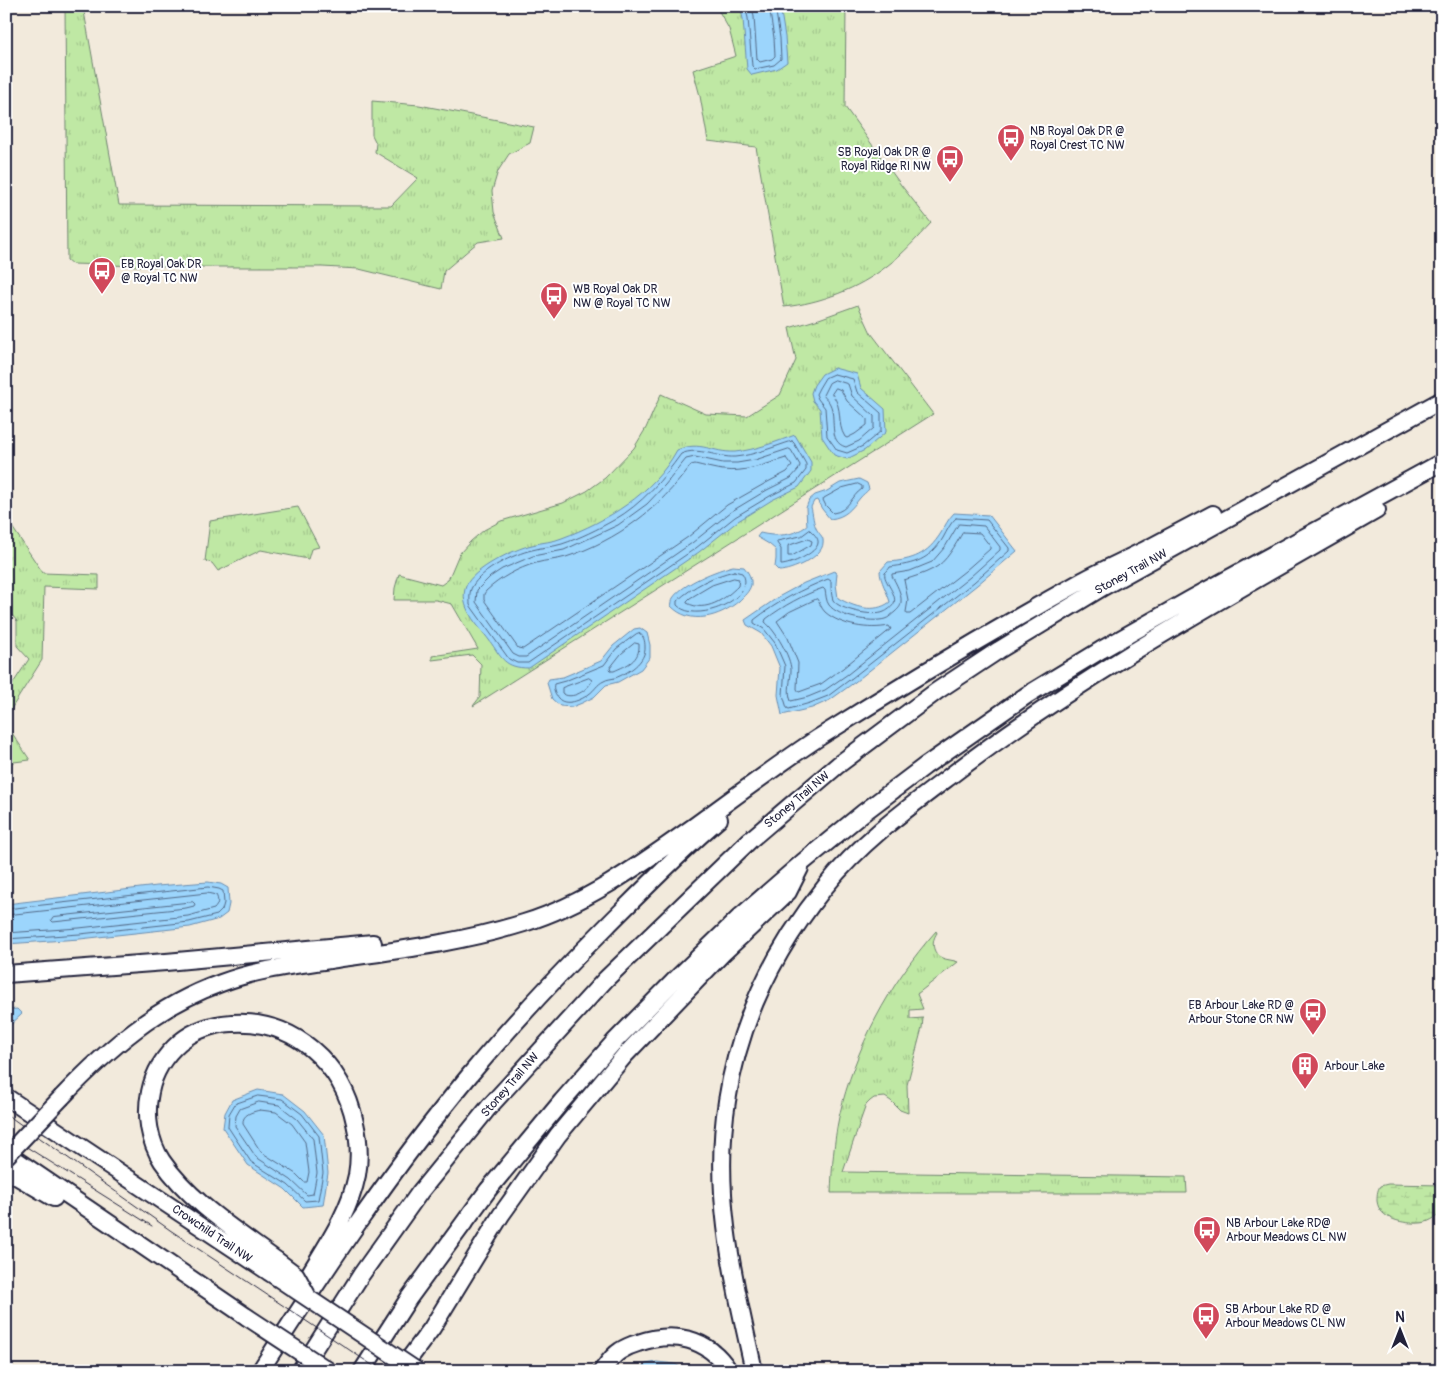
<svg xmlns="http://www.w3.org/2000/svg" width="1448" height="1377" viewBox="0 0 1448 1377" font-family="Pangolin,sans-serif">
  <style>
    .wetland { fill: url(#wetland-marsh); stroke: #708570 }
    .park { fill: url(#park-tufts); stroke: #708570 }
    .water { fill: #9cd5fc; stroke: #6b8daf }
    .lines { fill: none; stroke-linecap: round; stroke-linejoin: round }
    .shore { stroke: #536a88; stroke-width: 1 }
    .motorway-casing { stroke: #22223b; stroke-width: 20 }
    .motorway { stroke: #fff; stroke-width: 16 }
    .tram { stroke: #22223b; stroke-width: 1 }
    .motorway-bridge-casing { stroke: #22223b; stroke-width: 20; stroke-linecap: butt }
    .motorway-bridge { stroke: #fff; stroke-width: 16 }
    .labels { text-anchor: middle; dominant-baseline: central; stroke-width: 4; stroke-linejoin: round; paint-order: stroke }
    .poi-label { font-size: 12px; fill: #22223b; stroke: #fff; text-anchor: start }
    .street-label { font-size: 12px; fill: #22223b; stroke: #fff }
  </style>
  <defs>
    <pattern id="wetland-marsh" width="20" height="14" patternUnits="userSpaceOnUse" patternTransform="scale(1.25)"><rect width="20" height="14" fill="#bfe8a4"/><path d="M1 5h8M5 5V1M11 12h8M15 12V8" fill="none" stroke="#a4c78e"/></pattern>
    <pattern id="park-tufts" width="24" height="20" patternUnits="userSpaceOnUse" patternTransform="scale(1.25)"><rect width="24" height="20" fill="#bfe8a4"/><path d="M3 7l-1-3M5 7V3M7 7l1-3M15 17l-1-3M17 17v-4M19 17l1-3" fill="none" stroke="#a4c78e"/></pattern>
  </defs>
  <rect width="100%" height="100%" fill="#f2eadc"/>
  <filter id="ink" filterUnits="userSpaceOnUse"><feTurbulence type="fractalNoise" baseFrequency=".02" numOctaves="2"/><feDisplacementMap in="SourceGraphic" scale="10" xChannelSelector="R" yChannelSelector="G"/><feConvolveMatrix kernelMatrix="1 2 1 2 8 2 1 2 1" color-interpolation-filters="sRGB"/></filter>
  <g filter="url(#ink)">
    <path class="wetland" d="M 1388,1184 L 1442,1185 L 1442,1213 C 1436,1217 1428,1223 1420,1223 C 1405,1224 1379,1220 1377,1201 C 1377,1196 1377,1191 1380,1186 Z"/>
    <path class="park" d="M 65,6 L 83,6 L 119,205 L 391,206 L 418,178 L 375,152 L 376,143 L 372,135 L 372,101 L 419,105 L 534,127 L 530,143 L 509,154 L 498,171 L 492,191 L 494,212 L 504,238 L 478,242 L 444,271 L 441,289 L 359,269 L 322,267 L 178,267 L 72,264 L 67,260 Z
      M 716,6 L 846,6 L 845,107 L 901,185 L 931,223 C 917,238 903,254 887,266 C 858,289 820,303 784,307 L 756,147 L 708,141 L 700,96 L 693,70 L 736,56 L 729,29 Z
      M 858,305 L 871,333 L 933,414 L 473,706 L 480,697 L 481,664 L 472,655 L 432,660 L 432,656 L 478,649 L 452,604 L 436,600 L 394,600 L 395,588 L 399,574 L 441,585 L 448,580 L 459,554 L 471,541 L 484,530 L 501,521 L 563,503 L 587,491 L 605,478 L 634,448 L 646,428 L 661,394 L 706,414 L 747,416 L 780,395 L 796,360 L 789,328 L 819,319 Z
      M 298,507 L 319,547 L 311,549 L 308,559 L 261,550 L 218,571 L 212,563 L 205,561 L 210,521 Z
      M 6,518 L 43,573 L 99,575 L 99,589 L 44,587 L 42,660 L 6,717 L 6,694 L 29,659 L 17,646 L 17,621 L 6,608 Z
      M 6,724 L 30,760 L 6,763 Z
      M 936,931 L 937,933 C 931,941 932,953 942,958 C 947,960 953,960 958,962 L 917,994 L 923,1009 L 910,1010 L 910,1019 L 923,1018 L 922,1028 L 907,1085 L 908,1113 L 900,1110 L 891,1101 L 885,1097 L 874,1098 L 870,1101 L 866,1105 L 861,1119 L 843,1172 L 1186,1177 L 1187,1193 L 831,1193 C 832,1167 834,1141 839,1117 C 855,1048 889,984 936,931 Z"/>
    <path class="water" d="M 740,6 L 780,6 L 785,37 L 787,62 L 777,69 L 752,75 L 747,69 L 743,19 Z
      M 834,368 L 857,374 L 861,388 L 885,409 L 886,432 L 865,450 L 847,459 L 834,455 L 822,437 L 820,409 L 813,401 L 811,393 L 814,385 L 822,374 Z
      M 795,435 L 811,462 L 811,471 L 799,487 L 772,500 L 738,521 L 699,552 L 529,668 C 504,668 502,658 489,640 C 478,625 458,607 466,586 C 473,569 514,549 532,545 C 542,542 553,542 562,538 C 607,521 653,494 677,450 C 701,440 712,453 735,452 C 755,450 776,442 795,435 Z
      M 859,479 L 867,483 L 869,489 C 866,493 863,494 860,498 C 851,509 846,517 830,519 L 822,509 L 817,500 L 814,501 L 811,507 C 813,514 813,523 817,530 C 820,535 824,537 823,543 C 823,557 791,571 779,571 L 775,567 L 776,559 L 776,550 L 769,544 L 757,537 L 760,533 C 776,537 793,536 807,526 L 806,508 L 809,500 L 815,495 L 827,491 L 840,483 Z
      M 954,513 L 989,515 L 1017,551 L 977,585 L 855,682 L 830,700 L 812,708 L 782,715 L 778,695 L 780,668 L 771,646 L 761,633 L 747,625 L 745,620 L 780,596 L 804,583 L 834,571 L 837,573 L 836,584 L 838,598 C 854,607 874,614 890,602 C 887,591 880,581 880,571 L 888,562 C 913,560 927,555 941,533 C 945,526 948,519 954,513 Z
      M 733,566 L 744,567 C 748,572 752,578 751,585 C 749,592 744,596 739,601 C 720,617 690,626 671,606 C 672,604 672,599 673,598 C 683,583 717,570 733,566 Z
      M 640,628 L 647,633 L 650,645 L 650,657 L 641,669 L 618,682 L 606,685 L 594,697 L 582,703 L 572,707 L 560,706 L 552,699 L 547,683 L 549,679 L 563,677 L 601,661 L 613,646 L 634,629 Z
      M 208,882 L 221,884 L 228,888 L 229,904 L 227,913 L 219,919 L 190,927 L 80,939 L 6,944 L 6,904 L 157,886 Z
      M 17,1009 L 22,1014 L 6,1029 L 6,1010 Z
      M 258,1090 L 283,1094 L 305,1111 L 324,1135 L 328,1173 L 323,1205 L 303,1207 L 285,1189 L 248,1165 L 223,1128 L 225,1113 L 232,1100 Z
      M 657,1362 L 675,1364 L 687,1371 L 635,1371 L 646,1364 Z"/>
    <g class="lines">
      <path class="shore" d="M 745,6 L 748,18 L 752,66 L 755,69 L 774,65 L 781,59 L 780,38 L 775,6
        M 752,6 L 754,17 L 757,59 L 760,62 L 772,59 L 775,56 L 774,38 L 769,6
        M 834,374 L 853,379 L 857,392 L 881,413 L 881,431 L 863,446 L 847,453 L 837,450 L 827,436 L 825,408 L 818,399 L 816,394 L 819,388 L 825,378 Z
        M 835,380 L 848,384 L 852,396 L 874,416 L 874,428 L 859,441 L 846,447 C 827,442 837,418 830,404 C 829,401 825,398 823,395 L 829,383 Z
        M 836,388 L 841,390 L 847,401 L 867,419 L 867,425 L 855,434 L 847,438 L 845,437 C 836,423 844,409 832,394 Z
        M 792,441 L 794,443 L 806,464 L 806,470 L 796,483 L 770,496 L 735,517 L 696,548 L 528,663 L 517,663 L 509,659 L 470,605 C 470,599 469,592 472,587 C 481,570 514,554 532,550 C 542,547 553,547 562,544 C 580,538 598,529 614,520 C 642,504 663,479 681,454 C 699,446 717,458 735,457 C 755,455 773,447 792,441 Z
        M 789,449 L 791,450 L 800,465 L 799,469 L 791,478 L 767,490 L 732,511 L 692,543 L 526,657 L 519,657 L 513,654 L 476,602 L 477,590 L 490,577 L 502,569 L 533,556 L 564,550 L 618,525 L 647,504 L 665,485 L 686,459 L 695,457 L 723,463 L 737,463 L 755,460 Z
        M 786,458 L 792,466 L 787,472 L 764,484 L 727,505 L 688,537 L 523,649 L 518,648 L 484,600 L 484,594 L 486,591 C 500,578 518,568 536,563 C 546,560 556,560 566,557 C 618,540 659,509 691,465 L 695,464 C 704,466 714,469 723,470 C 744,473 766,464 786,458 Z
        M 858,484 L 862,486 L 862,489 C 851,496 849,511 833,513 L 826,506 L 823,500 L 824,498 L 842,488 Z
        M 956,518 L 987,520 L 1009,548 L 1009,551 L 974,582 L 852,678 L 828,696 L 810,703 L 789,709 L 787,708 L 783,695 L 785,666 L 775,643 L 764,629 L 754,623 L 754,620 C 777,602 802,589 828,579 L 831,581 C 831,586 831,595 833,600 C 839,610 874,617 884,612 C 887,611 892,607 893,605 C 900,596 882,580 885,573 C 886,572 890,568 890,567 C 914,564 930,560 943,538 C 947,531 950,523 956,518 Z
        M 959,524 L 984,526 L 1000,547 L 1000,550 L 970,577 L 848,674 L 825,690 L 808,697 L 791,701 C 787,691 791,680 791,670 C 791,657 775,630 765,622 L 766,619 C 783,606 803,595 823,588 L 825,590 C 826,595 826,601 829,605 C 838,617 871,623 885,619 C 889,618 892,614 895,612 C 898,609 901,607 901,602 C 902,594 896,583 892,576 L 892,574 L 910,571 L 932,562 L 945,547 Z
        M 810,530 C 813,533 819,538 818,543 C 817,553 790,565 781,565 L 781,549 L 777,543 L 777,541 L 801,536 Z
        M 963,532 L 980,533 L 990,546 L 990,549 L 965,571 L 910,614 L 907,614 L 906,612 L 908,600 L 904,580 C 913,577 924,574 933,569 C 947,562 955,545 963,532 Z
        M 808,539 L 812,541 L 811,545 L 792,556 L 788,556 L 788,546 Z
        M 734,571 L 742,573 C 759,596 697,626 677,605 L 677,601 C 693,586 713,576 734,571 Z
        M 734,578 L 739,579 L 738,586 C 725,599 706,613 687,603 L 687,601 L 690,598 L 712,585 Z
        M 817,599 C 820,603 821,608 825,612 C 841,626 869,630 889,626 L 891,629 L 843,668 L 821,684 L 799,692 L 797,689 L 798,663 L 788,638 L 777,621 L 789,612 Z
        M 639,633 C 644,636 645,641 645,647 C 646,662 628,673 615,678 C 611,679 607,679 604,681 C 597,684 595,690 589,694 C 582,700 565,707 558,698 C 554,694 553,688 554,684 L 565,681 L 604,665 L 616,649 L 636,634 Z
        M 635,643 L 639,644 C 640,661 627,665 614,671 L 611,671 L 610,668 L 621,654 Z
        M 589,678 L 592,680 C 589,690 571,701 562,693 L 562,688 Z
        M 193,902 L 195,904 L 194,906 L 186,908 L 53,922 L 51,920 L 53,917 Z
        M 6,909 L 208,887 L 219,889 L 223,891 L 224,903 L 222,910 L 217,915 L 189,922 L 80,934 L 6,939
        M 6,915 L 207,893 L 216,895 C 219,900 218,905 214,909 L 188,916 L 79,928 L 6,933
        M 258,1096 L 282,1099 L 302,1114 L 319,1136 L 323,1173 L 318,1200 L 305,1201 L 288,1185 L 251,1162 L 228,1127 L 229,1114 L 235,1104 Z
        M 259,1102 L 279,1105 L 297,1119 L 313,1139 L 317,1173 L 313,1194 L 307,1195 L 291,1180 L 256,1157 L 235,1126 L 236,1116 L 240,1109 Z
        M 260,1110 L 276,1112 L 292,1124 L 305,1142 L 309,1172 L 307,1182 L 304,1182 L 296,1174 L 261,1152 L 243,1124 C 242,1114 252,1112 260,1110 Z"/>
      <defs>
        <path id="motorway" d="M 6,974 L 166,962 L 373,943
          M 6,1097 L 269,1272
          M 62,1097 C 109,1048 156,1006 221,983 C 258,969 297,965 336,959 C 400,950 463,942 524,923 C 585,904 637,867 689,830 C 732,799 774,767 818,738 C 905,683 994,630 1084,580 C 1103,570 1123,561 1143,551 C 1166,539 1190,526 1213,514
          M 6,1153 L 247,1317
          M 6,1170 L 54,1198
          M 276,1260 C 237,1231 190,1202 162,1161 C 149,1141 145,1115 150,1092 C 154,1072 165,1055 180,1042 C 196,1029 212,1024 232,1023 C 294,1019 343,1064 355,1123 C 359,1140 360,1158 357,1175 C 349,1215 324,1249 304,1283
          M 260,1371 C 325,1269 392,1169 469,1076 C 513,1023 559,974 607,926 C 643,890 680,852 719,819
          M 300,1371 L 361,1275 L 420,1192 L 489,1107 L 606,979 L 750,840 L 838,765 L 937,691 L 999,650 L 1103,587 L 1442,400
          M 362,1371 L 409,1298 L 488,1190 L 562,1101 L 614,1042 L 673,982 L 741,916 L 803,862 L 863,813 L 925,766 L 1027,695 L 1101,650 L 1191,599 L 1442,462
          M 400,1371 L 432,1328 L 501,1215 L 558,1135 L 624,1056 L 722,954 L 788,892 L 800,868
          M 602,1371 C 607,1364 612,1356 620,1351 C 626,1347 631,1345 638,1343 C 673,1331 708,1337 729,1371
          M 754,1371 C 734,1280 712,1195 727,1101 C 739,1022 775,949 825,887 C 859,844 905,810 949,777 C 1082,675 1231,594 1377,510"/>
      </defs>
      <use href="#motorway" class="motorway-casing"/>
      <use href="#motorway" class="motorway"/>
      <path class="tram" d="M 6,1114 L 170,1230 L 381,1371
        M 6,1134 L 152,1226"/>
      <defs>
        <path id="motorway-bridge" d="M 6,1156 L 62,1097
          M 276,1260 L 296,1275 L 307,1295
          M 269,1272 L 417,1371
          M 247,1317 L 329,1371"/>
      </defs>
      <use href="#motorway-bridge" class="motorway-bridge-casing"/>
      <use href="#motorway-bridge" class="motorway-bridge"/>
    </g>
  </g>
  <defs>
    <symbol id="bus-pin" viewBox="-11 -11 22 30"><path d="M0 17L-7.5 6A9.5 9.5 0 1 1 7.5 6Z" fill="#d1495b" stroke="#fff"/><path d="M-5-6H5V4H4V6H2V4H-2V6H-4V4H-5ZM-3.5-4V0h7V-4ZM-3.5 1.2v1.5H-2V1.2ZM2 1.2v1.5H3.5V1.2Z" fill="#fff"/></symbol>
    <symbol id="building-pin" viewBox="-11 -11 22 30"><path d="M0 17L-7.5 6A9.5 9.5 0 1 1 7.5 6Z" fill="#d1495b" stroke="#fff"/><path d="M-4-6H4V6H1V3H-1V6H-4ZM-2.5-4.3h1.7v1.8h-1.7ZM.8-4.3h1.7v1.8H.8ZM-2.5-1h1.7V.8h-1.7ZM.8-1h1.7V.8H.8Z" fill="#fff"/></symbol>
  </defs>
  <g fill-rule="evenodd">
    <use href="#bus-pin" x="995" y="122" width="32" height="43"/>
    <use href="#bus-pin" x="934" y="143" width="32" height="43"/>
    <use href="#bus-pin" x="86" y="255" width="32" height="43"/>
    <use href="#bus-pin" x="538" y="280" width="32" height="43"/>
    <use href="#bus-pin" x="1297" y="996" width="32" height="43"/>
    <use href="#building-pin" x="1289" y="1050" width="32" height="43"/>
    <use href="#bus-pin" x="1191" y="1214" width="32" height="43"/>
    <use href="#bus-pin" x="1190" y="1300" width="32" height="43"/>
  </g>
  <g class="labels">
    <g class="poi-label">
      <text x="1030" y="131">NB Royal Oak DR @<tspan x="1030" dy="14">Royal Crest TC NW</tspan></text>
      <text x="931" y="152" text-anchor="end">SB Royal Oak DR @<tspan x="931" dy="14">Royal Ridge RI NW</tspan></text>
      <text x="121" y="264">EB Royal Oak DR<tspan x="121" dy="14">@ Royal TC NW</tspan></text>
      <text x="573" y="289">WB Royal Oak DR<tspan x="573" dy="14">NW @ Royal TC NW</tspan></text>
      <text x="1294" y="1005" text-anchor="end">EB Arbour Lake RD @<tspan x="1294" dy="14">Arbour Stone CR NW</tspan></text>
      <text x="1324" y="1066">Arbour Lake</text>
      <text x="1226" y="1223">NB Arbour Lake RD@<tspan x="1226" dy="14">Arbour Meadows CL NW</tspan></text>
      <text x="1225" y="1309">SB Arbour Lake RD @<tspan x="1225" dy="14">Arbour Meadows CL NW</tspan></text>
    </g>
    <g class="street-label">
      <text transform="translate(1131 572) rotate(-29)">Stoney Trail NW</text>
      <text transform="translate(797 800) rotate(-40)">Stoney Trail NW</text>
      <text transform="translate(510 1085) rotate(-49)">Stoney Trail NW</text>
      <text transform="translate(212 1234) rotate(34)">Crowchild Trail NW</text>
    </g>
  </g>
  <rect width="1448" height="1377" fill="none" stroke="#fff" stroke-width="25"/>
  <rect x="12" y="12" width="1423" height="1352" fill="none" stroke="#22223b" stroke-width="2" filter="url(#ink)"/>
  <g transform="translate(1400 1330)" stroke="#ffffff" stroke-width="4" paint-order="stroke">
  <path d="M0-4L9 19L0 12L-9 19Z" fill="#22223b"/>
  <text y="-8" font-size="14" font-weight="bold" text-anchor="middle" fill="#22223b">N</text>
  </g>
</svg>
